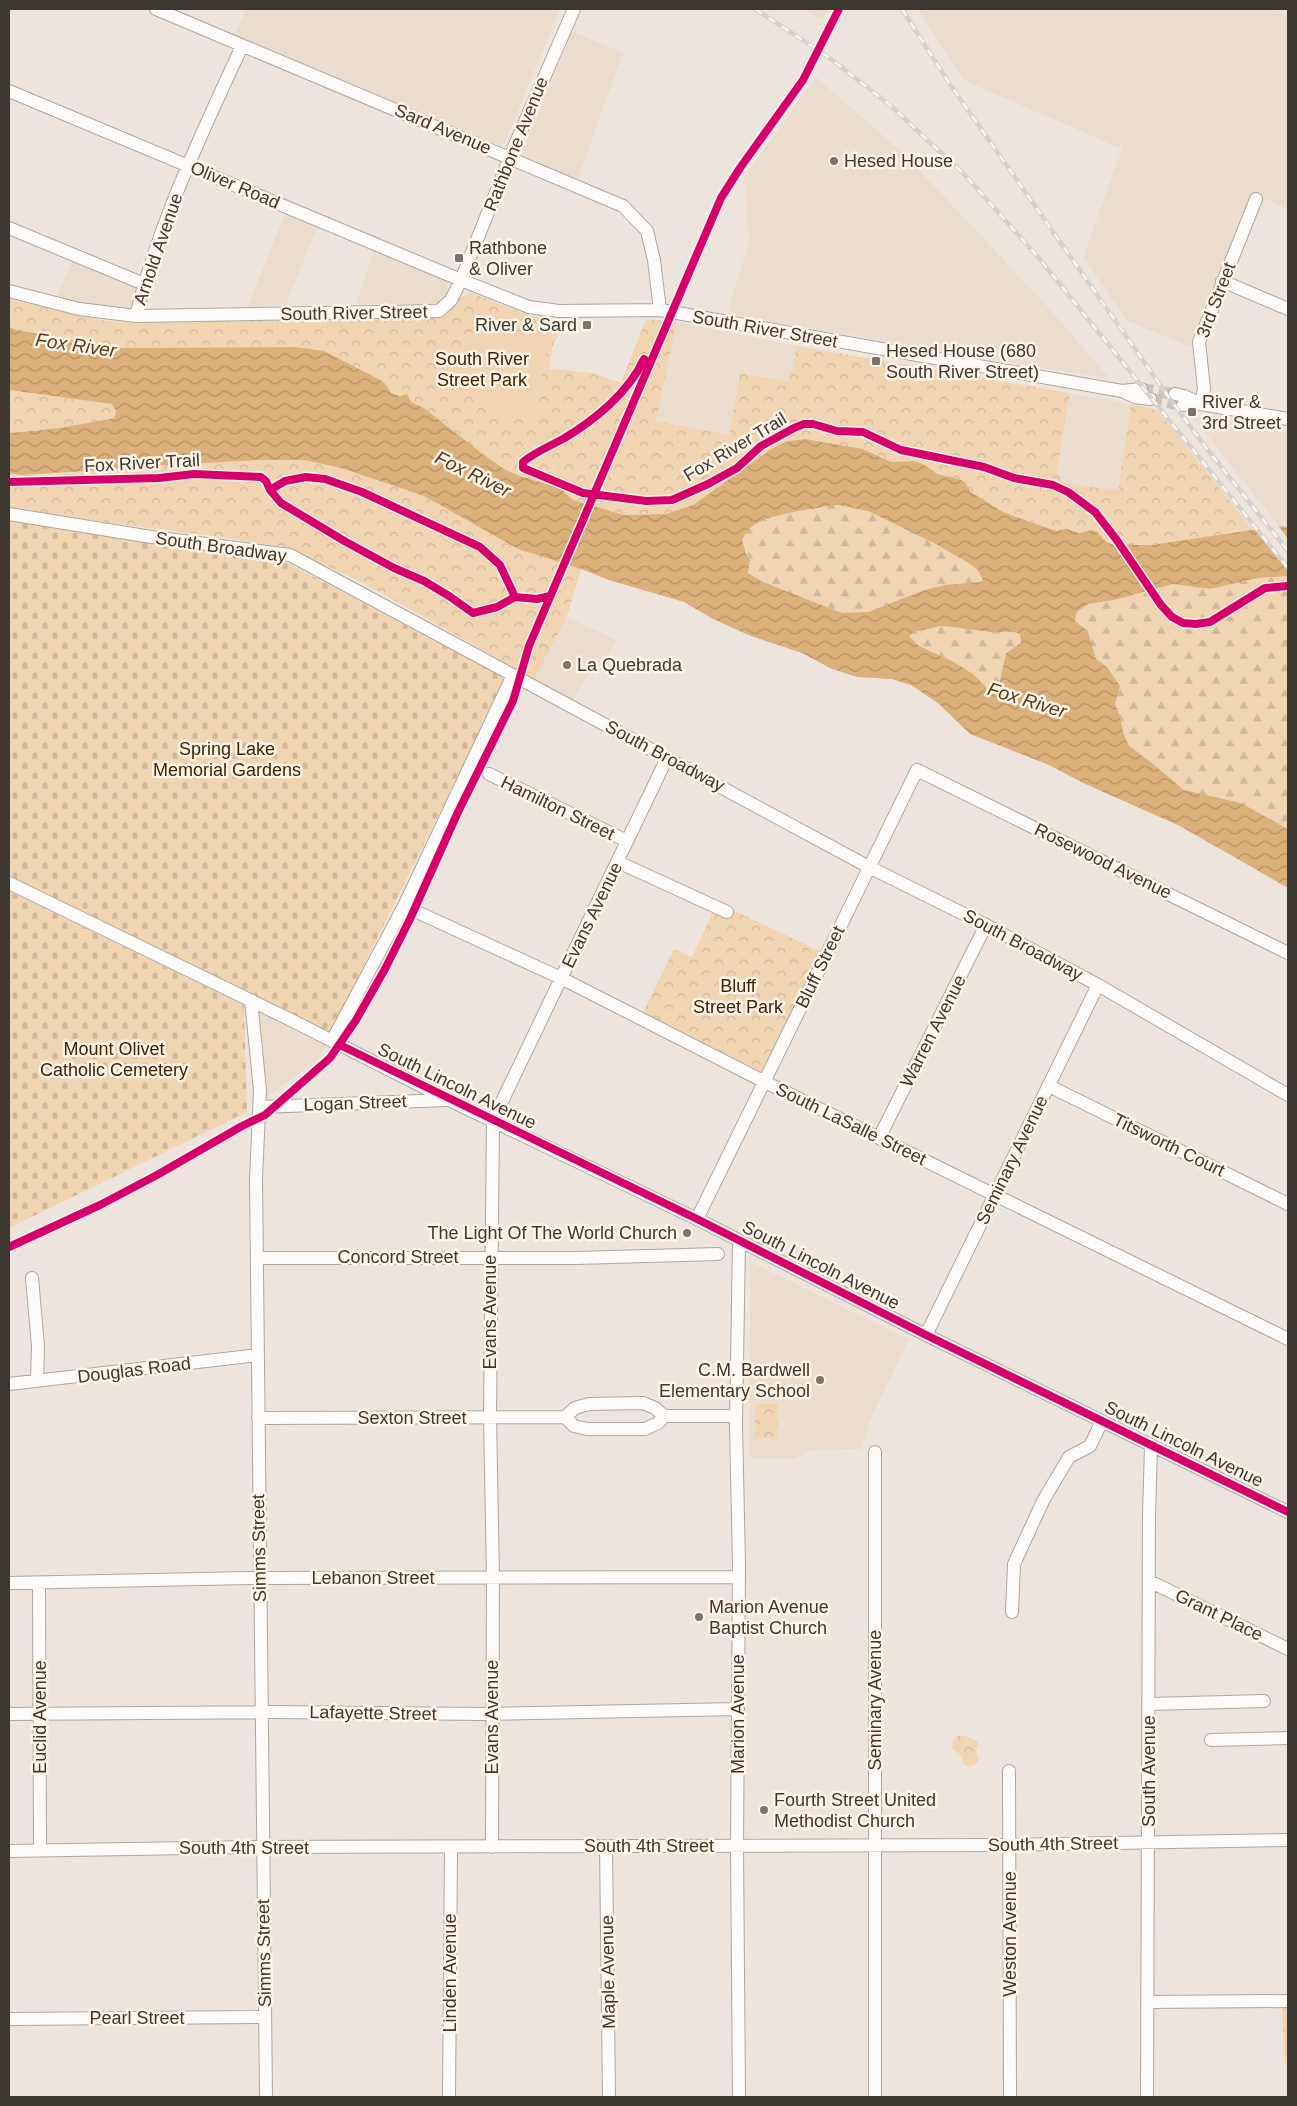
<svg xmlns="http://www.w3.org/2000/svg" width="1297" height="2106" viewBox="0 0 1297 2106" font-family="Helvetica,sans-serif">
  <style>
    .built { fill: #eaddcd }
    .forest { fill: url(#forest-firs) }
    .cemetery { fill: url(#cemetery-stones) }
    .park { fill: url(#park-crowns) }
    .pitch { fill: #f1d4b2 }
    .water { fill: url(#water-waves); fill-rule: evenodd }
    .pier { fill: #ede5dd }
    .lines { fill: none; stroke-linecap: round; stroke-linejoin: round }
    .minor-tunnel { stroke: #cac2bb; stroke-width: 12; stroke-dasharray: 12 6; stroke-linecap: butt }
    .minor-casing { stroke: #aca69f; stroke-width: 14 }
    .minor { stroke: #fcfbfa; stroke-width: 12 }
    .rail-casing { stroke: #d4d1cf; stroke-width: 4.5 }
    .rail { stroke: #fff4e7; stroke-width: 2.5; stroke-dasharray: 8; stroke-linecap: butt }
    .cycleway-casing { stroke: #fff4e7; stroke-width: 11 }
    .cycleway { stroke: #d6006c; stroke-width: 8 }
    .poi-dot { fill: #7a746d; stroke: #fff4e7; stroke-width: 2 }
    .labels { text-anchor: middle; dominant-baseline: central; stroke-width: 5; stroke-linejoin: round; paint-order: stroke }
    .street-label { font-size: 18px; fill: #3c3731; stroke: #fff4e7 }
    .poi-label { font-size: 18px; fill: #3c3731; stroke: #fff4e7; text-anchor: start }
    .park-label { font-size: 18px; fill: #3c2403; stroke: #fff4e7 }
    .water-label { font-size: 19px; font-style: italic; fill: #533a1a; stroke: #fff4e7 }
  </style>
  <defs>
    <pattern id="forest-firs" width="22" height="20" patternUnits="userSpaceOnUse" patternTransform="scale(1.25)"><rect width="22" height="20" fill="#f1d4b2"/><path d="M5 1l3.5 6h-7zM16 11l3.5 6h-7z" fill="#d0b79a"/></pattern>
    <pattern id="cemetery-stones" width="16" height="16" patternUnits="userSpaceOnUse" patternTransform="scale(1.25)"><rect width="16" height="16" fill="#f1d4b2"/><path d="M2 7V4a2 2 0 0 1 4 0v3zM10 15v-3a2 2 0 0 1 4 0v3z" fill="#d0b79a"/></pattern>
    <pattern id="park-crowns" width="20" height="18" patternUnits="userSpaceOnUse" patternTransform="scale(1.25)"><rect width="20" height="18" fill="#f1d4b2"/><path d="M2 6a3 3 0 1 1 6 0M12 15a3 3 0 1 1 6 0" fill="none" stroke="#d0b79a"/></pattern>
    <pattern id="water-waves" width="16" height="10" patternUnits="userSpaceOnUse" patternTransform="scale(1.25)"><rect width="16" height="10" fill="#dcb07a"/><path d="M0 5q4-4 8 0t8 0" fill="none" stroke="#b49065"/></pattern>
  </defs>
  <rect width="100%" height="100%" fill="#ede5dd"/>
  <path class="built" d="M 246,9 L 560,9 L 503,147 L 235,35 Z
    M 804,9 L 828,9 L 822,20 Z
    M 918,9 L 1275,9 L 1288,18 L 1288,209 L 1265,199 L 1232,277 L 1219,271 L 1190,347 L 1126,320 L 1083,257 L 1122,149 L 963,80 Z
    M 572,31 L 623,53 L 577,181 L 520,157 Z
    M 816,77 L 904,154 L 1047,306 L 1110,379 L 727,314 L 749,242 L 744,177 Z
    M 285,214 L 317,227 L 286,305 L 247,308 Z
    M 374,251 L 444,279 L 448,285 L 446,296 L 436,304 L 356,304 Z
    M 74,257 L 142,285 L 135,314 L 55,301 Z
    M 677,322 L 797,346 L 789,382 L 740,373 L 729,435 L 656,421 Z
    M 1070,393 L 1131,404 L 1118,492 L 1066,483 L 1058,475 L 1057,471 Z
    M 1191,415 L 1288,431 L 1288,527 L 1279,526 Z
    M 567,617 L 617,640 L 603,665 L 592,668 L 573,700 L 534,679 Z
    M 253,1005 L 326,1042 L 320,1058 L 255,1106 L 253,1106 Z
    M 753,1263 L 909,1339 L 870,1420 L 862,1449 L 816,1450 L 809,1451 L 795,1459 L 750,1458 L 750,1268 Z"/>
  <path class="forest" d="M 838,505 L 868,511 L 934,543 L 967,562 L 978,570 L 983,580 L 980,582 L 925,590 L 868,612 L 842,613 L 761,581 L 748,573 L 750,560 L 742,540 C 745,534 748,529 754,525 C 769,514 818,508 838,505 Z
    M 1288,576 L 1288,829 L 1241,803 L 1184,790 L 1152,763 L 1129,746 L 1123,732 L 1120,716 L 1115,704 L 1120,686 L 1107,667 L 1096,659 L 1088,631 L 1075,621 L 1077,612 L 1088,604 L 1114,600 L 1173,584 L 1210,589 L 1258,578 Z
    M 941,626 C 959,627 976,631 993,632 C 1003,633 1011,630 1020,634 L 1021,643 L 1006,653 L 998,689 L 995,693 L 992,693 L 973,674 L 954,662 L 919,646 L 909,636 L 914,632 Z"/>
  <path class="cemetery" d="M 9,521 L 288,563 L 506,679 L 330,1033 L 9,877 Z
    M 9,891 L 244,1005 L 247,1112 L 9,1228 Z"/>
  <path class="park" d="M 471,293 C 503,304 529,320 564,320 L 552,348 L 549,369 L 594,373 L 621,383 L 646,319 L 677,322 L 656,421 L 729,435 L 740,373 L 789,382 L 797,346 L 1070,393 L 1057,471 L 1061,480 L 1066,483 L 1118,491 L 1131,404 L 1157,410 L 1253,530 L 1151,545 L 1114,545 L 1106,542 L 1097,532 L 1092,530 L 1079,533 L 1067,529 L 1056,531 L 1003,512 L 971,492 L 965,482 L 959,479 L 937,474 L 923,464 L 914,461 L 891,462 L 863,449 L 805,439 L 770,450 L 693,505 L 666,514 L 625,515 L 573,500 L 560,488 L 520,476 L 504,469 L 480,452 L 424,408 L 411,402 L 409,397 L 390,393 L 386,385 L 294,347 L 120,348 L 16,330 L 9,327 L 9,299 L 79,316 L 107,321 L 135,323 L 433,318 C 446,314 453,310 459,298 Z
    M 9,390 L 113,404 L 116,411 L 114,418 C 79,425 44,431 9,433 Z
    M 259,460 L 304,460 L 341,468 L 424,496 L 518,549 L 581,569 L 567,617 L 534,679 L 365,584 L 321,563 L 290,552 L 228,538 L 9,510 L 9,473 C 43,478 80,471 115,468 C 163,464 211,462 259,460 Z
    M 733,910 L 826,954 L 765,1082 L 640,1019 L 674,949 L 692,957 L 713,912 L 728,919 Z
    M 755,1404 L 778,1404 L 778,1438 L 755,1438 Z
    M 959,1735 L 966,1736 L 978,1742 L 976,1752 L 978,1760 L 975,1765 L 967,1767 L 964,1765 L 961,1755 L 952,1748 L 953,1741 Z
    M 1282,2007 L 1288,2007 L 1288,2065 L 1285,2065 Z"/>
  <path class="pitch" d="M 467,332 L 538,338 L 547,349 L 534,419 C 476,411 462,389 467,332 Z
    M 711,971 L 719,972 L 711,987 L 707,984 L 706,975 Z"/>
  <path class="water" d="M 9,327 L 16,330 L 120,348 L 294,347 L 324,351 L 382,381 L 386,385 L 391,393 L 400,396 L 407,394 L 411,402 L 424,408 L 480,452 L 504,469 L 520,476 L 560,488 L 573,500 L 624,515 L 666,514 L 693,505 L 770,450 L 785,442 L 805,439 L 863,449 L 891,462 L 914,461 L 923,464 L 937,474 L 959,479 L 965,482 L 971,492 L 1003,512 L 1056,531 L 1067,529 L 1079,533 L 1092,530 L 1097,532 L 1106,542 L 1114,545 L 1151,545 L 1279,526 L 1288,527 L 1288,576 L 1258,578 L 1210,589 L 1173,584 L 1114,600 L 1088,604 L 1077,612 L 1075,621 L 1088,631 L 1096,659 L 1107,667 L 1120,686 L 1115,704 L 1120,716 L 1123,732 L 1129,746 L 1152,763 L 1184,790 L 1241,803 L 1288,829 L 1288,888 L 1180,826 L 1083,783 L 1049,765 L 970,734 L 939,704 L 911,685 L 892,679 L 857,677 L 832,669 L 802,653 L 751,636 L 713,619 L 684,602 L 609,580 L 581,569 L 518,549 L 424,496 L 341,468 L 304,460 L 259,460 L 166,465 L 73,472 L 21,475 L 9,473 L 9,433 C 44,431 79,425 114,418 L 116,411 L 112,404 L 9,390 ZM 838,505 L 868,511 L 934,543 L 967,562 L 978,570 L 983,580 L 980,582 L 945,585 L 925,590 L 868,612 L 842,613 L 761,581 L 748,573 L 750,560 L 746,553 L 742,540 C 745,534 748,529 754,525 C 769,514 818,508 838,505 ZM 941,626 C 959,627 976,631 993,632 C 1003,633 1011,630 1020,634 L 1021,643 L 1006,653 L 998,689 L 995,693 L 992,693 L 973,674 L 954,662 L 919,646 L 909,636 L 914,632 Z"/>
  <path class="pier" d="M 588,501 L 595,503 L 568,568 L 561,565 Z
    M 1277,524 L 1288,539 L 1288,569 L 1255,527 Z
    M 1116,543 L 1122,543 L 1157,592 L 1151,594 Z"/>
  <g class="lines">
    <path class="minor-tunnel" d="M 1141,389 L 1175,394
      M 1150,399 L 1183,405"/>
    <defs>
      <path id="minor" d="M 156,9 L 623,206 L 647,231 L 654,260 L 660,310
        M 9,91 L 461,280 L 529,307 L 559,311 L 660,310 L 1122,391 L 1135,397 L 1150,399
        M 9,228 L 144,284
        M 1222,281 L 1288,309
        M 9,291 L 79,309 L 136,316 L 439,311 L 451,300 L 461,280 L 514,147 L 574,9
        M 136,316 C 159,222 202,133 242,46
        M 1122,391 L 1141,389
        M 1175,394 L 1184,396 L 1199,403
        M 1201,404 L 1204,389 L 1199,342 L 1256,199
        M 1183,405 L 1201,404 L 1288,419
        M 9,514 L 145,536 L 290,555 L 869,867 L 986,925 L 1098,985 L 1288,1095
        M 489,774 L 627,841
        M 618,862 L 727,912
        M 9,883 L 293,1021 L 449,1100 L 697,1219 L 926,1335 L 1288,1512
        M 404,906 L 561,978 L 765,1082 L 1288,1339
        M 251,1000 L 260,1090 L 256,1179 L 266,2097
        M 332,1041 L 404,906 L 513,675
        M 1049,1086 L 1288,1204
        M 260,1107 L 447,1100
        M 879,1138 L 986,925
        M 697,1219 L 917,770 L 1288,953
        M 739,1241 L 736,1425 L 739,1564 L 737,1846 L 739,2097
        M 258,1258 L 577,1258 L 718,1254
        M 32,1278 L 38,1346 L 37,1381
        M 926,1335 L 1098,985
        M 9,1384 L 258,1355
        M 565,1417 L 574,1426 L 587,1429 L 645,1429 L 658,1423 L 664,1416
        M 258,1418 L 565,1417 L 575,1408 L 589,1404 L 643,1403 L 655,1408 L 664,1416 L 736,1416
        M 1149,1581 L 1288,1649
        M 9,1583 L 249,1578 L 738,1577
        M 39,1583 L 40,1850
        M 1012,1612 L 1014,1564 L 1043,1501 L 1069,1457 L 1090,1446 L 1102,1421
        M 1149,1704 L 1264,1701
        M 9,1714 L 273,1712 L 482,1714 L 737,1709
        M 1211,1740 L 1288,1738
        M 1009,1771 L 1010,2097
        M 606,1846 L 609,2097
        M 492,1847 L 493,1577 L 490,1417 L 493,1120 L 667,758
        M 9,1851 L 251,1847 L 1001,1845 L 1288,1840
        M 1149,2002 L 1288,2001
        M 9,2019 L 265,2017
        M 449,2097 L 451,1848
        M 875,2097 L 875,1452
        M 1147,2097 L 1149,1515 L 1151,1446"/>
    </defs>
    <use href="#minor" class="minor-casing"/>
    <use href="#minor" class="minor"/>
    <defs>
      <path id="rail" d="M 755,9 L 827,56 L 891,106 L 965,175 L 1038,257 L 1288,568
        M 902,9 L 949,83 L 1170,399 L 1207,449 L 1288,551"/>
    </defs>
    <use href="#rail" class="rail-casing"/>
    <use href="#rail" class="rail"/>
    <defs>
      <path id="cycleway" d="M 644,359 C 629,392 595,420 563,439 C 550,446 535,452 523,462 L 523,468 L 583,493 L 646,501 L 672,500 L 708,484 L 737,468 L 761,446 L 794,428 L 804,424 L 813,424 L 837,431 L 863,432 L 901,450 L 984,467 L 1014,478 L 1053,485 L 1068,492 L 1095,512 L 1116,539 L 1161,605 L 1172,617 L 1183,623 L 1196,624 L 1210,622 L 1265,588 L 1288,586
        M 9,482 L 159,478 L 194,474 L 261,477 L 266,481 L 270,490 L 281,503 L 346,542 L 394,568 L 424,581 L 449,596 L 473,613 L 497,607 L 515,597 L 537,599 L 550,596
        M 270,490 L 285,481 L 306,477 L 325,479 L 362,492 L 480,547 L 500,565 L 515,597
        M 340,1045 L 697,1219 L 926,1335 L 1288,1512
        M 9,1247 L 100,1205 L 157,1175 L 242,1126 L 265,1115 L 330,1058 L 356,1020 L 385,969 L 410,919 L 458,812 L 513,701 L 529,646 L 721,198 L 740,168 L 803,80 L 839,9"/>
    </defs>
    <use href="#cycleway" class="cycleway-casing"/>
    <use href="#cycleway" class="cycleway"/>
  </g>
  <g class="poi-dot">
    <circle cx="834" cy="161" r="5"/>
    <rect x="454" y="253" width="10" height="10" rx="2.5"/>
    <rect x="582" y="320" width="10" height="10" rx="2.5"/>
    <rect x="871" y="356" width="10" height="10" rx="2.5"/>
    <rect x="1187" y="407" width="10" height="10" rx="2.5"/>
    <circle cx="567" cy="665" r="5"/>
    <circle cx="687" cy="1233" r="5"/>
    <circle cx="820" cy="1380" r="5"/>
    <circle cx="699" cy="1617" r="5"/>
    <circle cx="764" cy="1810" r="5"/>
  </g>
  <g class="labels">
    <g class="street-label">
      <text transform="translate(443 129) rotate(23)">Sard Avenue</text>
      <text transform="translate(516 144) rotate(-68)">Rathbone Avenue</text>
      <text transform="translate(235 185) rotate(23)">Oliver Road</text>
      <text transform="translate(158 249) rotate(-71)">Arnold Avenue</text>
      <text transform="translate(1216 300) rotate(-69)">3rd Street</text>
      <text transform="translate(354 313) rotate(-1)">South River Street</text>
      <text transform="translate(765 329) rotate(10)">South River Street</text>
      <text transform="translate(735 447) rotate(-31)">Fox River Trail</text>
      <text transform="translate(142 463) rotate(-3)">Fox River Trail</text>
      <text transform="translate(221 547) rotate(8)">South Broadway</text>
      <text transform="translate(665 756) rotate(28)">South Broadway</text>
      <text transform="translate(558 808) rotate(26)">Hamilton Street</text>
      <text transform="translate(1103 861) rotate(26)">Rosewood Avenue</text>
      <text transform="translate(592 915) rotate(-64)">Evans Avenue</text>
      <text transform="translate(1023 945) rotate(28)">South Broadway</text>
      <text transform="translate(820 967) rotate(-64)">Bluff Street</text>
      <text transform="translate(933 1031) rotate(-63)">Warren Avenue</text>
      <text transform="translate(457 1086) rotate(26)">South Lincoln Avenue</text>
      <text transform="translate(355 1103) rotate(-2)">Logan Street</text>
      <text transform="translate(851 1124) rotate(26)">South LaSalle Street</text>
      <text transform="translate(1169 1145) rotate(26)">Titsworth Court</text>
      <text transform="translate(1012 1160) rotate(-64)">Seminary Avenue</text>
      <text x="398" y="1257">Concord Street</text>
      <text transform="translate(821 1265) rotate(27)">South Lincoln Avenue</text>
      <text transform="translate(490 1312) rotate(-90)">Evans Avenue</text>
      <text transform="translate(134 1370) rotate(-7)">Douglas Road</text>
      <text x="412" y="1418">Sexton Street</text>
      <text transform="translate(1184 1444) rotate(26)">South Lincoln Avenue</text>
      <text transform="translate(259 1548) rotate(-91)">Simms Street</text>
      <text x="373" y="1578">Lebanon Street</text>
      <text transform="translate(1219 1615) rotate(26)">Grant Place</text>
      <text transform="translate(875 1700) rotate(-90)">Seminary Avenue</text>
      <text transform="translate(373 1713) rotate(1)">Lafayette Street</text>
      <text transform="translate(738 1714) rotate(-90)">Marion Avenue</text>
      <text transform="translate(40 1717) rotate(-90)">Euclid Avenue</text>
      <text transform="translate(492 1717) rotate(-90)">Evans Avenue</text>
      <text transform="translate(1149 1771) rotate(-90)">South Avenue</text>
      <text transform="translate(1053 1844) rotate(-1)">South 4th Street</text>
      <text x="649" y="1846">South 4th Street</text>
      <text x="244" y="1848">South 4th Street</text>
      <text transform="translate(1010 1934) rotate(-90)">Weston Avenue</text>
      <text transform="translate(264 1953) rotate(-91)">Simms Street</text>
      <text transform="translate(608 1972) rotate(-91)">Maple Avenue</text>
      <text transform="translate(450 1973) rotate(-90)">Linden Avenue</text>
      <text x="137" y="2018">Pearl Street</text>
    </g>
    <g class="poi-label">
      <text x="844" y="161">Hesed House</text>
      <text x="469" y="248">Rathbone<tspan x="469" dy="21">&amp; Oliver</tspan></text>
      <text x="577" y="325" text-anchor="end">River &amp; Sard</text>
      <text x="886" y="351">Hesed House (680<tspan x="886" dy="21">South River Street)</tspan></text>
      <text x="1202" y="402">River &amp;<tspan x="1202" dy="21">3rd Street</tspan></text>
      <text x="577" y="665">La Quebrada</text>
      <text x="677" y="1233" text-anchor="end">The Light Of The World Church</text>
      <text x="810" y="1370" text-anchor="end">C.M. Bardwell<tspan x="810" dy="21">Elementary School</tspan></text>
      <text x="709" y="1607">Marion Avenue<tspan x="709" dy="21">Baptist Church</tspan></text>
      <text x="774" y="1800">Fourth Street United<tspan x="774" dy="21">Methodist Church</tspan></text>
    </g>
    <g class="park-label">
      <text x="482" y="359">South River<tspan x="482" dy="21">Street Park</tspan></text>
      <text x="227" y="749">Spring Lake<tspan x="227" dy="21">Memorial Gardens</tspan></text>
      <text x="738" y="986">Bluff<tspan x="738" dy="21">Street Park</tspan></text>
      <text x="114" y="1049">Mount Olivet<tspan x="114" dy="21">Catholic Cemetery</tspan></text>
    </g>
    <g class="water-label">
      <text transform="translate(76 345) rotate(8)">Fox River</text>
      <text transform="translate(473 474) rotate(26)">Fox River</text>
      <text transform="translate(1027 700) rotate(17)">Fox River</text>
    </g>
  </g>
  <rect width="1297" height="2106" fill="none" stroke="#3c3731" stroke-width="20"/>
</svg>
